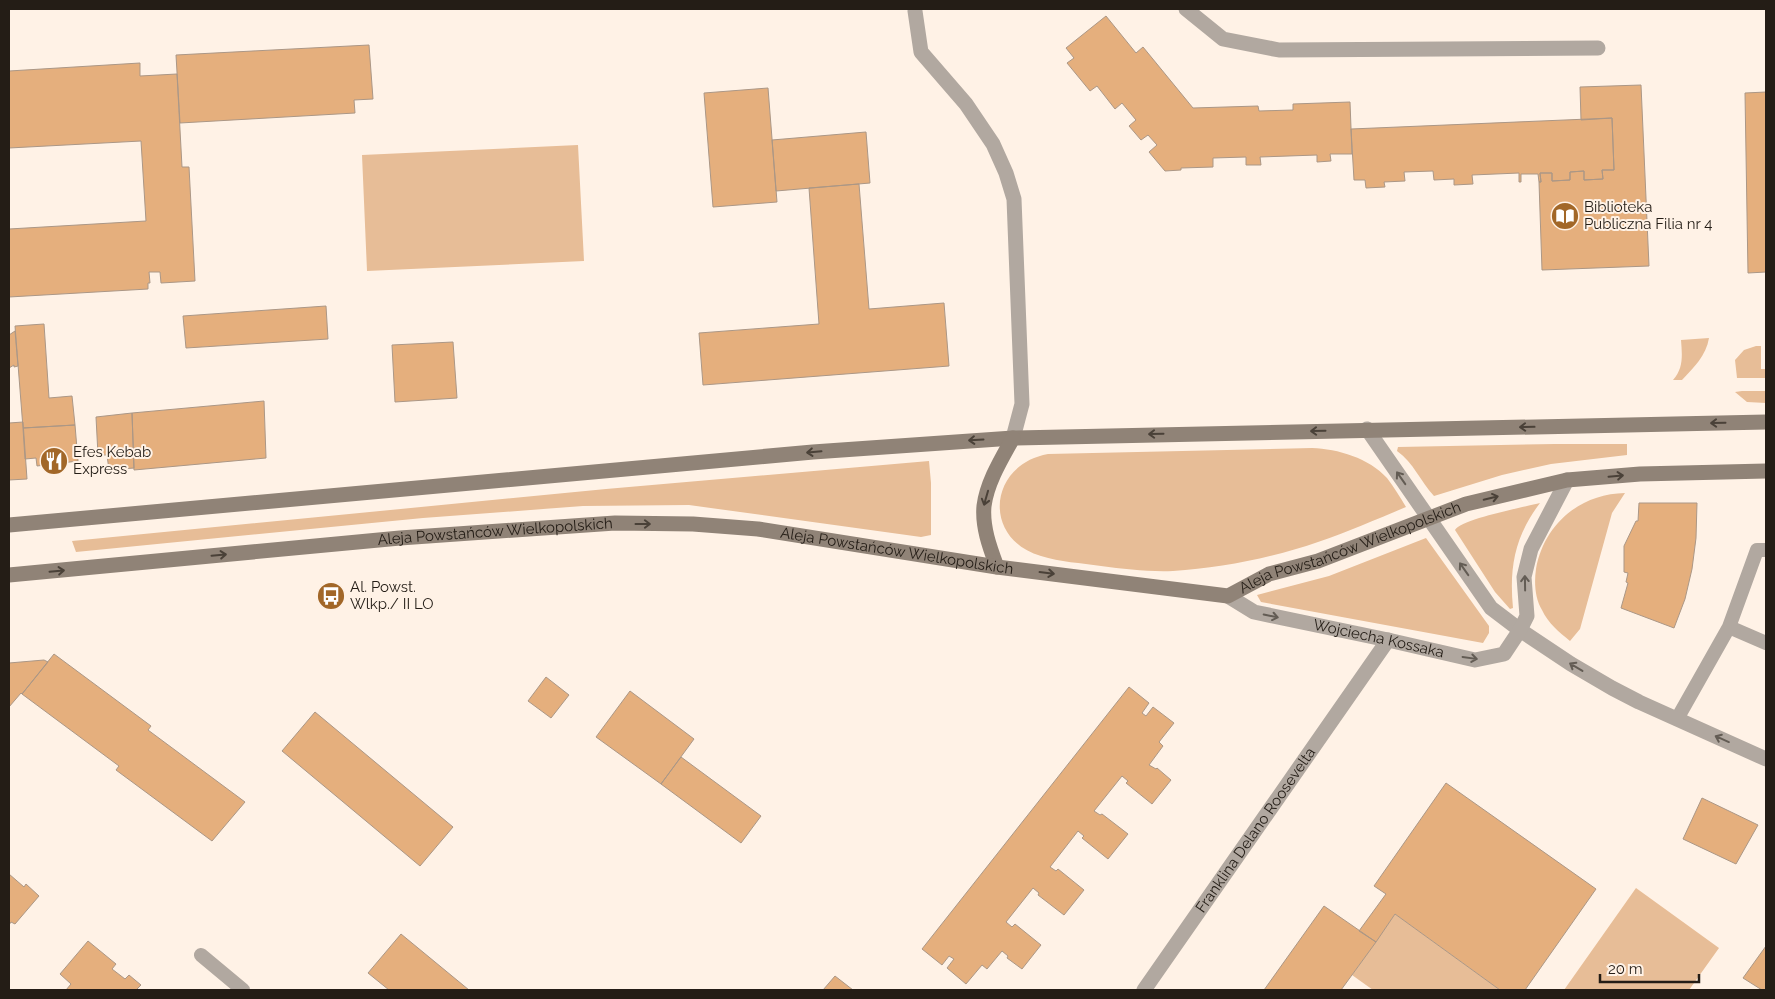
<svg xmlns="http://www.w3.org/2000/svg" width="1775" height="999" viewBox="0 0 1775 999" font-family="Raleway,sans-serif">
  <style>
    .green { fill: #e7bd97 }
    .building { fill: #e5af7d; stroke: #ab9786 }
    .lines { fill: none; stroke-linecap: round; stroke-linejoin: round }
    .service { stroke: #b1a8a0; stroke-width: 14 }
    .minor { stroke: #b1a8a0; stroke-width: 15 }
    .secondary { stroke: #908377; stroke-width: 15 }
    .oneway { stroke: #4a4138 }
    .oneway2 { stroke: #635c54 }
    .labels { text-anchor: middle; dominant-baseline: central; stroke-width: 4; stroke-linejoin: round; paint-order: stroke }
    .poi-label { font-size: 15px; fill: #241d16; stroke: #fff2e6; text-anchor: start }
    .street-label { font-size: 15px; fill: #241d16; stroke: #fff2e6 }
  </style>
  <rect width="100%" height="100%" fill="#fff2e6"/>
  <path class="green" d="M 578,145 L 584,261 L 367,271 L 362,155 Z
    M 1709,338 C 1706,356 1694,367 1682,380 L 1673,380 C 1684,368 1682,354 1681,340 Z
    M 1756,346 L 1761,346 L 1761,369 L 1766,369 L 1766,378 L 1737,378 L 1735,360 L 1744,350 Z
    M 1742,391 L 1766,391 L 1766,403 L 1747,402 L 1735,392 Z
    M 1555,444 L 1627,444 L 1627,455 L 1551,464 L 1502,475 L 1434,496 C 1420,481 1414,463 1397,451 L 1398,447 Z
    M 1312,448 C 1338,449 1369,458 1387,478 C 1394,487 1400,497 1406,507 C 1377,519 1348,532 1318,542 C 1272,558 1221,568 1173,571 C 1149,572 1124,569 1101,566 C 1081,563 1060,562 1041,556 C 982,539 988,465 1048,454 Z
    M 929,461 L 931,483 L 931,535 L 921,537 L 689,505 L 583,506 L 423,518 L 76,552 L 72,541 L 606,489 Z
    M 1625,493 L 1612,513 L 1580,629 L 1570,641 C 1559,632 1548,623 1542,610 C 1535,598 1534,583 1536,569 C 1544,524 1580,494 1625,493 Z
    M 1540,503 C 1515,536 1509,567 1513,608 L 1510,609 L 1495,592 L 1455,530 C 1461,519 1525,507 1540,503 Z
    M 1426,538 L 1489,626 L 1489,633 L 1483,643 L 1261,602 L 1257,595 L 1329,576 Z
    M 1636,888 L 1719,948 L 1689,990 L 1564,990 Z
    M 1395,914 L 1500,990 L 1373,990 L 1352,975 Z"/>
  <path class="building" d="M 1106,16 L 1136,53 L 1143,47 L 1193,108 L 1258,106 L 1259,111 L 1293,110 L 1293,104 L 1350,102 L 1352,154 L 1330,154 L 1331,161 L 1317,162 L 1317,155 L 1260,157 L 1261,165 L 1246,165 L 1246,157 L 1213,158 L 1213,167 L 1181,168 L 1181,170 L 1165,171 L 1149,152 L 1157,145 L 1148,135 L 1141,140 L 1129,126 L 1136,120 L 1122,103 L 1115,109 L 1097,86 L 1090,91 L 1067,63 L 1074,58 L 1066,48 Z
    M 369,45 L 373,99 L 354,100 L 355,113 L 180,123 L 176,55 Z
    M 140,63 L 140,76 L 177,74 L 182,167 L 189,167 L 195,281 L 161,283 L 160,272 L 149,272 L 150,283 L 148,283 L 148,289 L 9,297 L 9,229 L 146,221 L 141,141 L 9,148 L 9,71 Z
    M 1641,85 L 1649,266 L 1542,270 L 1539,182 L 1541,182 L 1540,173 L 1552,173 L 1552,181 L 1570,180 L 1570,172 L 1584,171 L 1584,180 L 1603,179 L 1602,170 L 1614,170 L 1612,118 L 1581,120 L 1580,87 Z
    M 768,88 L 777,202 L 713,207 L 704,93 Z
    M 1766,92 L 1766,272 L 1748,273 L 1745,93 Z
    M 1612,118 L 1614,170 L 1602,170 L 1603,179 L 1584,180 L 1584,171 L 1570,172 L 1570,180 L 1552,181 L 1552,173 L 1540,173 L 1541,182 L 1539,182 L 1538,174 L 1521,174 L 1521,182 L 1519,182 L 1519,173 L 1472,175 L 1473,184 L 1454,185 L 1454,179 L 1434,180 L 1433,171 L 1404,172 L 1405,181 L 1384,182 L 1385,187 L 1366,188 L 1365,180 L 1354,180 L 1351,129 Z
    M 866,132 L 870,183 L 776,191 L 772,140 Z
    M 859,184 L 869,309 L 944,303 L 949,366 L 703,385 L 699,333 L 819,324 L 809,188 Z
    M 326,306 L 328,339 L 186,348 L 183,316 Z
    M 44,324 L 49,398 L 72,396 L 75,425 L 23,428 L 15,326 Z
    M 15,331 L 18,366 L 14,367 L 14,365 L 9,368 L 9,335 Z
    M 453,342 L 457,398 L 395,402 L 392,345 Z
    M 264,401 L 266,458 L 134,470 L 132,413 Z
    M 132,413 L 134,468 L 109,470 L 107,455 L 98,455 L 96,417 Z
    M 23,422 L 27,479 L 9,480 L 9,423 Z
    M 75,425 L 78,461 L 37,466 L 36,458 L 25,459 L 23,428 Z
    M 1639,503 L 1697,503 L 1696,538 L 1692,569 L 1685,599 L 1674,628 L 1621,608 L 1628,583 L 1626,582 L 1628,573 L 1624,572 L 1624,546 L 1636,521 L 1638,521 Z
    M 54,654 L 151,726 L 148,730 L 245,802 L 212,841 L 116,770 L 119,766 L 22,694 Z
    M 44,660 L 48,662 L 22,694 L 21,693 L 9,707 L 9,663 Z
    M 546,677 L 569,695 L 551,718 L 528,701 Z
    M 1129,687 L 1149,703 L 1142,713 L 1146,716 L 1153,707 L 1174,723 L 1159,742 L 1163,746 L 1149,765 L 1156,769 L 1157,768 L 1171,780 L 1152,804 L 1126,783 L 1128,781 L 1122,776 L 1094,811 L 1100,815 L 1102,814 L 1128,834 L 1108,859 L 1082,838 L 1084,836 L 1078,831 L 1050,867 L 1056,871 L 1058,869 L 1084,890 L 1064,915 L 1038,895 L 1039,893 L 1033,888 L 1006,922 L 1012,927 L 1015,924 L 1041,945 L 1022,969 L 1007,958 L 1008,956 L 1002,951 L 987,969 L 982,965 L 966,984 L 947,968 L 954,959 L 949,956 L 942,965 L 922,949 Z
    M 630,691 L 694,739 L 661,784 L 596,737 Z
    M 315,712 L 453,827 L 420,866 L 282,751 Z
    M 681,757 L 761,816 L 741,843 L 661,784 Z
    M 1446,783 L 1596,889 L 1525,990 L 1500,990 L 1395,914 L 1376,942 L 1359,931 L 1386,894 L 1374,886 Z
    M 1702,798 L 1758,825 L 1736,864 L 1683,839 Z
    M 9,874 L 24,887 L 26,884 L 39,896 L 15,924 L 11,922 L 9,925 Z
    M 1324,906 L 1376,942 L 1341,990 L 1264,990 Z
    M 401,934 L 469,990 L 389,990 L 368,973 Z
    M 88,941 L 116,964 L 112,969 L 125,979 L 129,975 L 141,985 L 136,990 L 66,990 L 71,984 L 60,974 Z
    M 1766,946 L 1766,990 L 1762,990 L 1743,978 Z
    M 835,976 L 853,990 L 823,990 Z"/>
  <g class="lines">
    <path class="service" d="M 1729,627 L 1757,550 L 1766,550
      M 1677,719 L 1729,627 L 1766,643
      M 201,955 L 243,990"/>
    <g class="minor">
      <path d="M 1186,9 L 1223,39 L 1279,50 L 1598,48"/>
      <path d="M 915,11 L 921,52 L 966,104 L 993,144 L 1006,173 L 1014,199 L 1022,404 L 1013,438"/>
      <path d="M 1367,429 L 1491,608 L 1520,630 L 1571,664 L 1612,688 L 1639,702 L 1766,759"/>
      <path id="s1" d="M 1228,596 L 1254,612 L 1388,640 L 1475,660 L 1504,654 L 1520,630 L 1527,616 L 1524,577 L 1531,549 L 1567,480"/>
      <path id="s2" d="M 1144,990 L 1388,640"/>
    </g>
    <g class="secondary">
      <path d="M 9,525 L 813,452 L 1013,438 L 1766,422"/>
      <path d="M 997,567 C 990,548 982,527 984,506 C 987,482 1002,458 1013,438"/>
      <path id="s3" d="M 9,575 L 400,538 L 615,523 L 693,524 L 758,529 L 997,567 L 1228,596 L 1269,574 L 1318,561 L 1466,504 L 1567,480 L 1640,474 L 1766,471"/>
    </g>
  </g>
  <defs><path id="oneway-shaft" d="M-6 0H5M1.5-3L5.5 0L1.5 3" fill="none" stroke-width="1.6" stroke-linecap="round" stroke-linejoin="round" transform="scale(1.25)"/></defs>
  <g class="oneway">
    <use href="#oneway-shaft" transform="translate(1718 423) rotate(179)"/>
    <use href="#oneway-shaft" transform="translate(1527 427) rotate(179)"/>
    <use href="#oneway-shaft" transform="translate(1318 431) rotate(179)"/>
    <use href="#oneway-shaft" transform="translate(1156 434) rotate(179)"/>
    <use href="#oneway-shaft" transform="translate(976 440) rotate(177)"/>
    <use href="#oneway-shaft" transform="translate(814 452) rotate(175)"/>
    <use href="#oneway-shaft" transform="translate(1616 476) rotate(-5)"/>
    <use href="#oneway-shaft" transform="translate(986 498) rotate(106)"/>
    <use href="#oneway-shaft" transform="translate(1491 498) rotate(-13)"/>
    <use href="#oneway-shaft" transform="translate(643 524)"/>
    <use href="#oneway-shaft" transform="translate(219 555) rotate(-5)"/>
    <use href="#oneway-shaft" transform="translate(57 571) rotate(-5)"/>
    <use href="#oneway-shaft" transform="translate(1047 573) rotate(7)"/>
  </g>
  <g class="oneway2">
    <use href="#oneway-shaft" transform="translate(1401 478) rotate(-125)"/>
    <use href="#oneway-shaft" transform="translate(1464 569) rotate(-125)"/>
    <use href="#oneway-shaft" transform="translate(1525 583) rotate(-91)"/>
    <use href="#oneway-shaft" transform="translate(1271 616) rotate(12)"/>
    <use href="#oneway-shaft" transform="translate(1470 658) rotate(8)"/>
    <use href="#oneway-shaft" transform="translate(1576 667) rotate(-149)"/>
    <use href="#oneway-shaft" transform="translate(1722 739) rotate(-156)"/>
  </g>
  <defs>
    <symbol id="library-disc" viewBox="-11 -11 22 22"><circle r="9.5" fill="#a26728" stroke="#fff2e6"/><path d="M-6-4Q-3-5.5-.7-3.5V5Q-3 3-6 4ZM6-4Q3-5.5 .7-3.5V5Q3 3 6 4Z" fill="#fff"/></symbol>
    <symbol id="restaurant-disc" viewBox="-11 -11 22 22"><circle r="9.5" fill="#a26728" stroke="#fff2e6"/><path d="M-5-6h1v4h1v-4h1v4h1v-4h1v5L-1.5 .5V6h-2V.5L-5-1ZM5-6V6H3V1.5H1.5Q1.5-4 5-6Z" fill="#fff"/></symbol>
    <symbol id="bus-disc" viewBox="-11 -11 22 22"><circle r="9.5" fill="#a26728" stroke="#fff2e6"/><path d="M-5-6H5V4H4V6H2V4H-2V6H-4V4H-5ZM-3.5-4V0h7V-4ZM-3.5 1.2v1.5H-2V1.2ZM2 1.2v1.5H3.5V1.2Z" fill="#fff"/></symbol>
  </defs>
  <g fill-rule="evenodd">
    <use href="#library-disc" x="1549" y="200" width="32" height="32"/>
    <use href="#restaurant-disc" x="38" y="445" width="32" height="32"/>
    <use href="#bus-disc" x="315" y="580" width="32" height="32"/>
  </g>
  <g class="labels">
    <g class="poi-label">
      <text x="1584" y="207">Biblioteka<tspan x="1584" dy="17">Publiczna Filia nr 4</tspan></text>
      <text x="73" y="452">Efes Kebab<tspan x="73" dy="17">Express</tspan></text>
      <text x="350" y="587">Al. Powst.<tspan x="350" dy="17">Wlkp./ II LO</tspan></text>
    </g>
    <g class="street-label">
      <text stroke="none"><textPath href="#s3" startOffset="488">Aleja Powstańców Wielkopolskich</textPath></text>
      <text stroke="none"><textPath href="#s3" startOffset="1358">Aleja Powstańców Wielkopolskich</textPath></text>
      <text stroke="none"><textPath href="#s3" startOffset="892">Aleja Powstańców Wielkopolskich</textPath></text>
      <text stroke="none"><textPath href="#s1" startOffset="158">Wojciecha Kossaka</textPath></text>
      <text stroke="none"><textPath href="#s2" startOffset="195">Franklina Delano Roosevelta</textPath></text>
    </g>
  </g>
  <rect width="1775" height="999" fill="none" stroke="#241d16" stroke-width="20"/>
  <path d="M1600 974v8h99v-8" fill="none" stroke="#241d16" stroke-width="2.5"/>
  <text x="1608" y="974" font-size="15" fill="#241d16" stroke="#fff2e6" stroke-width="4" paint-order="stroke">20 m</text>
</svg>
